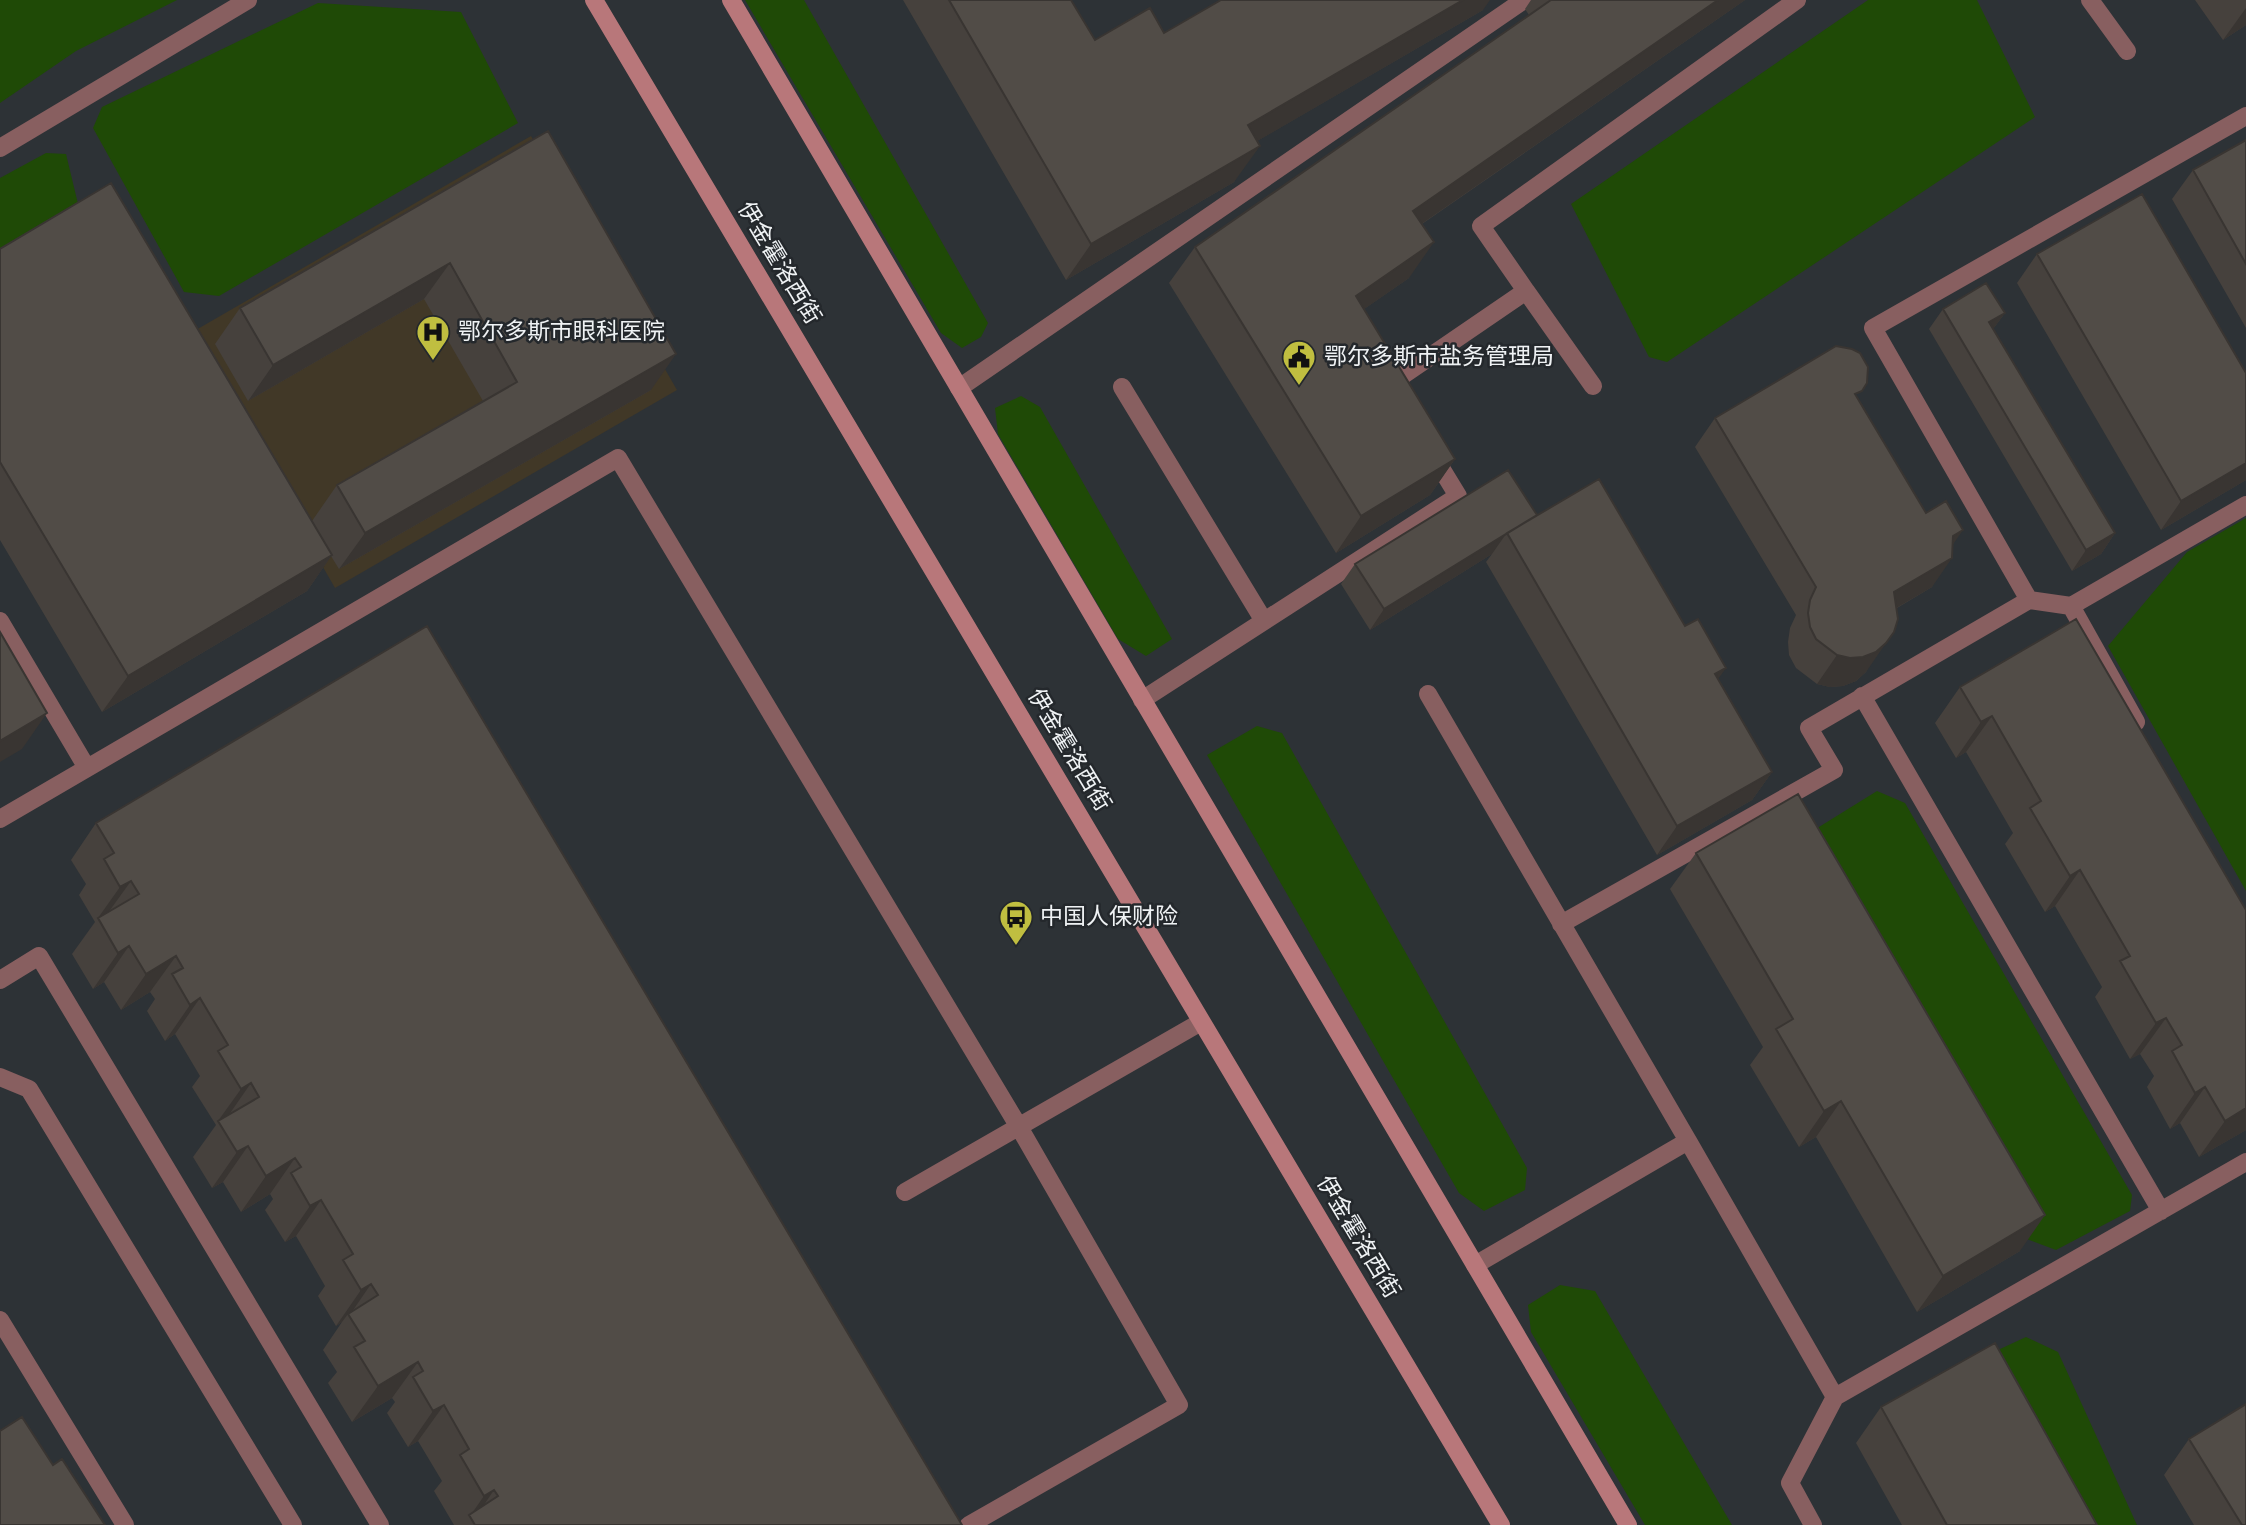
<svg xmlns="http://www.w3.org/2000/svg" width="2246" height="1525" viewBox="0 0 2246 1525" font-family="'Sofia Sans Condensed','Noto Sans SC',sans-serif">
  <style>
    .medical { fill: #413827 }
    .green { fill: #1f4a06 }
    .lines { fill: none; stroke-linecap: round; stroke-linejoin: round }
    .lane { stroke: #885f60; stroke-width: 18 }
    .secondary { stroke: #b8777a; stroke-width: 18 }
    .wall { fill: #46413d }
    .shaded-wall { fill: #393532 }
    .building { fill: #514c47; stroke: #393532; stroke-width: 2 }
    .labels { text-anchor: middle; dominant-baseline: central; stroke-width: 5; stroke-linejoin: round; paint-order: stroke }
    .street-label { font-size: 23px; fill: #eff2f4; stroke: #24282c }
    .poi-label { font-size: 23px; fill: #eff2f4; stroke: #24282c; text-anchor: start }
  </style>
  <rect width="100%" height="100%" fill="#2d3236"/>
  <path class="medical" d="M 531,136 L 677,390 L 335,588 L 189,334 Z"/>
  <path class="green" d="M 0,0 L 177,0 L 76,51 L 0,103 Z
    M 745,0 L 804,0 L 988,323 L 981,337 L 962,348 L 941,333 Z
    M 1868,0 L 1977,0 L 2035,117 L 1667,362 L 1649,357 L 1571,204 Z
    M 318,3 L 461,12 L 518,123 L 219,296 L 184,292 L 93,128 L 102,107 Z
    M 46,153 L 66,154 L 79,208 L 0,252 L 0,178 Z
    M 1021,396 L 1040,407 L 1172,639 L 1146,656 L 1118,639 L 998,434 L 995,408 Z
    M 2246,518 L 2246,891 L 2108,646 L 2187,552 Z
    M 1257,726 L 1282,733 L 1527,1168 L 1525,1190 L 1484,1211 L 1459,1193 L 1207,755 Z
    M 1877,791 L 1905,803 L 2132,1195 L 2130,1211 L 2056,1250 L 2019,1236 L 1798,840 Z
    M 1560,1285 L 1595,1291 L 1732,1525 L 1645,1525 L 1531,1332 L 1528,1305 Z
    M 2026,1337 L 2058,1352 L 2137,1525 L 2063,1525 L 1974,1361 Z"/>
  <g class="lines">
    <path class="lane" d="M 2090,0 L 2127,51
      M 0,148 L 248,0
      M 1526,291 L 1593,386
      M 1122,387 L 1264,621
      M 959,388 L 1524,0
      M 1393,389 L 1390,384 L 1526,291 L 1481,226 L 1797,0
      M 2029,600 L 2071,606 L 2246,505
      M 2071,606 L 2136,722
      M 0,621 L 87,768
      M 1428,694 L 1688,1141 L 1475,1265
      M 1862,696 L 2161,1211
      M 1142,700 L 1458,496 L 1433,455
      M 0,819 L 618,458 L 1019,1127 L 1179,1405 L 969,1525
      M 1561,924 L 1834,770 L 1809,728 L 2029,600 L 1873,328 L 2246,116
      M 0,980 L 39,956 L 380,1525
      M 0,1077 L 29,1089 L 293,1525
      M 1688,1141 L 1835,1397 L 1790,1483 L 1813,1525
      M 905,1192 L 1201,1022
      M 0,1320 L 125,1525
      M 1835,1397 L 2246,1162"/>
    <path class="secondary" d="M 594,0 L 1501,1525
      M 731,0 L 1628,1525"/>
  </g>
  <path class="wall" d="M 903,0 L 1071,0 L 1095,40 L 1164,33 L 1483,10 L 1257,141 L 1234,182 L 1066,280 Z
    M 1531,0 L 1745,0 L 1422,224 L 1409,278 L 1364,309 L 1455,459 L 1430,495 L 1336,553 L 1169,283 L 1195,247 L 1529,15 L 1525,9 Z
    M 2195,0 L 2246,0 L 2246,25 L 2223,40 Z
    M 548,131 L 651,390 L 339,569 L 331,556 L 307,591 L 102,712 L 0,540 L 0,249 L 312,521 L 337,485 L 483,401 L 424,299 L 248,401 L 215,344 L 240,308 Z
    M 2246,140 L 2246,328 L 2172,199 L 2193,170 Z
    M 2037,254 L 2246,373 L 2246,480 L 2161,530 L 2017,283 Z
    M 1943,309 L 2005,313 L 1993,329 L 2115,533 L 2101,554 L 2072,571 L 1929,329 Z
    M 1857,397 L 1926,513 L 1953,545 L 1932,587 L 1897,608 L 1866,672 L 1856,681 L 1843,686 L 1830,687 L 1817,684 L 1796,668 L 1789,655 L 1788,642 L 1790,628 L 1796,615 L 1695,447 L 1715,418 Z
    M 1537,515 L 1685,626 L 1718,680 L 1772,772 L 1752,800 L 1657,855 L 1486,562 L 1492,554 L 1370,630 L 1341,584 L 1355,564 Z
    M 2076,619 L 2246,1130 L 2199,1157 L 2180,1123 L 2170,1129 L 2147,1087 L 2154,1076 L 2140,1054 L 2130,1059 L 2095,997 L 2102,987 L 2055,906 L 2045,912 L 2005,844 L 2013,833 L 1966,752 L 1956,758 L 1935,723 L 1960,687 Z
    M 96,823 L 962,1525 L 454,1525 L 434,1491 L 442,1481 L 418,1441 L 408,1447 L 387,1413 L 395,1402 L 392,1398 L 352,1422 L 328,1383 L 337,1372 L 323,1350 L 342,1322 L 336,1326 L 318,1296 L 325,1286 L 296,1236 L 285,1242 L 265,1210 L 273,1199 L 270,1194 L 241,1212 L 223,1182 L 212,1188 L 193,1157 L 216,1125 L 192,1087 L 200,1076 L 175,1034 L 165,1041 L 147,1011 L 155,999 L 150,992 L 121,1010 L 104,982 L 93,989 L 72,954 L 95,922 L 79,895 L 86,884 L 71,860 Z
    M 1696,853 L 2020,1251 L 1917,1312 L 1816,1137 L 1799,1147 L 1750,1065 L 1763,1047 L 1670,889 Z
    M 1881,1407 L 2097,1525 L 1902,1525 L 1856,1443 Z
    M 2189,1439 L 2246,1525 L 2194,1525 L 2164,1475 Z"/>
  <path class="shaded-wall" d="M 1463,0 L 1490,0 L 1483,10 L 1223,161 L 1248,125 Z
    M 1718,0 L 1745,0 L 1388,247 L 1413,211 Z
    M 2246,8 L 2246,25 L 2223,40 Z
    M 1260,146 L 1234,182 L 1066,280 L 1091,244 Z
    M 1434,242 L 1409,278 L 1331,332 L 1356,296 Z
    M 450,263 L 424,299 L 248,401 L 273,365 Z
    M 2005,313 L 1990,333 L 1989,322 Z
    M 676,354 L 651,390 L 339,569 L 365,533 Z
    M 1455,459 L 1430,495 L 1336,553 L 1361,516 Z
    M 2246,463 L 2246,480 L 2161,530 L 2181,501 Z
    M 1963,530 L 1943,559 L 1953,536 Z
    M 2115,533 L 2101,554 L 2072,571 L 2086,550 Z
    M 1506,534 L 1492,554 L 1370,630 L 1384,609 Z
    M 332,555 L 307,591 L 102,712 L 128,676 Z
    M 1952,558 L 1932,587 L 1874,621 L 1894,592 Z
    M 1886,643 L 1866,672 L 1856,681 L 1843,686 L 1830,687 L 1817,684 L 1837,655 Z
    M 1726,668 L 1706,696 L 1715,674 Z
    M 47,713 L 22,749 L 0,762 L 0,741 Z
    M 1992,716 L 1966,752 L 1956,758 L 1981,722 Z
    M 1772,772 L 1752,800 L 1657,855 L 1677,826 Z
    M 2080,870 L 2055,906 L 2045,912 L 2070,876 Z
    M 131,881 L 105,917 L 98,918 L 120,887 Z
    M 129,946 L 104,982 L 93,989 L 118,953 Z
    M 176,956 L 150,992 L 121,1010 L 146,974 Z
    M 200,998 L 175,1034 L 165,1041 L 190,1005 Z
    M 2166,1018 L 2140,1054 L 2130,1059 L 2156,1023 Z
    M 251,1083 L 226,1119 L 218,1121 L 241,1089 Z
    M 2205,1087 L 2180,1123 L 2170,1129 L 2195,1093 Z
    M 1841,1101 L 1816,1137 L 1799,1147 L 1824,1111 Z
    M 2246,1108 L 2246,1130 L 2199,1157 L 2225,1121 Z
    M 248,1146 L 223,1182 L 212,1188 L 237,1152 Z
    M 295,1158 L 270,1194 L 241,1212 L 266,1176 Z
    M 321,1200 L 296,1236 L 285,1242 L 310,1206 Z
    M 2045,1215 L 2020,1251 L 1917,1312 L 1943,1276 Z
    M 371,1284 L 349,1316 L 348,1314 L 342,1322 L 336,1326 L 361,1290 Z
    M 418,1362 L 392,1398 L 352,1422 L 378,1386 Z
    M 444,1405 L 418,1441 L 408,1447 L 433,1411 Z
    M 494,1490 L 473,1521 L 470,1516 L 484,1496 Z"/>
  <path class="building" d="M 949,0 L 1071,0 L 1095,40 L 1150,8 L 1164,33 L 1221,0 L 1463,0 L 1248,125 L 1260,146 L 1091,244 Z
    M 1551,0 L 1718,0 L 1413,211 L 1434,242 L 1356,296 L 1455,459 L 1361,516 L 1195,247 Z
    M 548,131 L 676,354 L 365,533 L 337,485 L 517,382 L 450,263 L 273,365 L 240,308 Z
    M 2246,140 L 2246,264 L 2193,170 Z
    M 111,183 L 332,555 L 128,676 L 0,462 L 0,249 Z
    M 2142,194 L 2246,373 L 2246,463 L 2181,501 L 2037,254 Z
    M 1986,283 L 2005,313 L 1989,322 L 2115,533 L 2086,550 L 1943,309 Z
    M 1836,346 L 1852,349 L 1860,353 L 1868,367 L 1867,383 L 1862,391 L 1855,394 L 1926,513 L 1946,501 L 1963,530 L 1953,536 L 1952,558 L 1894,592 L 1898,619 L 1894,632 L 1886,643 L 1876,652 L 1863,657 L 1850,658 L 1837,655 L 1816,639 L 1810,627 L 1808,613 L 1810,600 L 1816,587 L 1715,418 Z
    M 1508,470 L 1537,515 L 1384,609 L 1355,564 Z
    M 1599,479 L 1685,626 L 1698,619 L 1726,668 L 1715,674 L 1772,772 L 1677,826 L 1507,533 Z
    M 2076,619 L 2246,910 L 2246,1108 L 2225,1121 L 2205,1087 L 2195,1093 L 2172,1051 L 2182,1045 L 2166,1018 L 2156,1023 L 2120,961 L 2130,956 L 2080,870 L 2070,876 L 2030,808 L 2041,801 L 1992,716 L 1981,722 L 1960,687 Z
    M 427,626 L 962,1525 L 475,1525 L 469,1515 L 498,1496 L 494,1490 L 484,1496 L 460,1455 L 469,1449 L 444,1405 L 433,1411 L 413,1377 L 423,1371 L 418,1362 L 378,1386 L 354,1347 L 365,1341 L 348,1314 L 378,1295 L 371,1284 L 361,1290 L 343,1260 L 353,1254 L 321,1200 L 310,1206 L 291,1173 L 301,1167 L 295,1158 L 266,1176 L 248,1146 L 237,1152 L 218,1121 L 259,1097 L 251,1083 L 241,1089 L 218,1051 L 228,1045 L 200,998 L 190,1005 L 172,974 L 183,968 L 176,956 L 146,974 L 129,946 L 118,953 L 98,918 L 139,894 L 131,881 L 120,887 L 104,859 L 114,853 L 96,823 Z
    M 0,632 L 47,713 L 0,741 Z
    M 1798,794 L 2045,1215 L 1943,1276 L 1841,1101 L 1824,1111 L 1776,1029 L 1793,1019 L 1696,853 Z
    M 1995,1343 L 2097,1525 L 1947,1525 L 1881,1407 Z
    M 2246,1404 L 2246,1525 L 2242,1525 L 2189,1439 Z
    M 22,1417 L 53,1465 L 62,1459 L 105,1525 L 0,1525 L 0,1431 Z"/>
  <defs>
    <symbol id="hospital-pin" viewBox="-11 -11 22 30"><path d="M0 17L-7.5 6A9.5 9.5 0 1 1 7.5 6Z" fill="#c0be40" stroke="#24282c"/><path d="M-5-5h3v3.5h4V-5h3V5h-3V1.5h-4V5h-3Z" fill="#111"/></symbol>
    <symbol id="civic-pin" viewBox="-11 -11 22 30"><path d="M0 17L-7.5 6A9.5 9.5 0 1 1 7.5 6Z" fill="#c0be40" stroke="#24282c"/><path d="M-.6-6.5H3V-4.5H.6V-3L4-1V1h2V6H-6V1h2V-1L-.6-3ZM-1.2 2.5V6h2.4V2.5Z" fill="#111"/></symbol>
    <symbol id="bus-pin" viewBox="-11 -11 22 30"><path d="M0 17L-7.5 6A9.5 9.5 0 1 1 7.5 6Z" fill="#c0be40" stroke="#24282c"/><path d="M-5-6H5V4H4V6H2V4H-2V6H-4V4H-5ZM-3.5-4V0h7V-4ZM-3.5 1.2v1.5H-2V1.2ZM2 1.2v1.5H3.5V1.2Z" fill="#111"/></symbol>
  </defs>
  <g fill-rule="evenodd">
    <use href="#hospital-pin" x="414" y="313" width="38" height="52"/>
    <use href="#civic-pin" x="1280" y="338" width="38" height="52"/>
    <use href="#bus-pin" x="997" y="898" width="38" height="52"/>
  </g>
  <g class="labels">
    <g class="street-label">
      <text transform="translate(779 263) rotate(59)">伊金霍洛西街</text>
      <text transform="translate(1069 750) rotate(59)">伊金霍洛西街</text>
      <text transform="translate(1358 1237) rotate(59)">伊金霍洛西街</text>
    </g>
    <g class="poi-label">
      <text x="458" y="332">鄂尔多斯市眼科医院</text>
      <text x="1324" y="357">鄂尔多斯市盐务管理局</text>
      <text x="1040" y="917">中国人保财险</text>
    </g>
  </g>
</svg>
